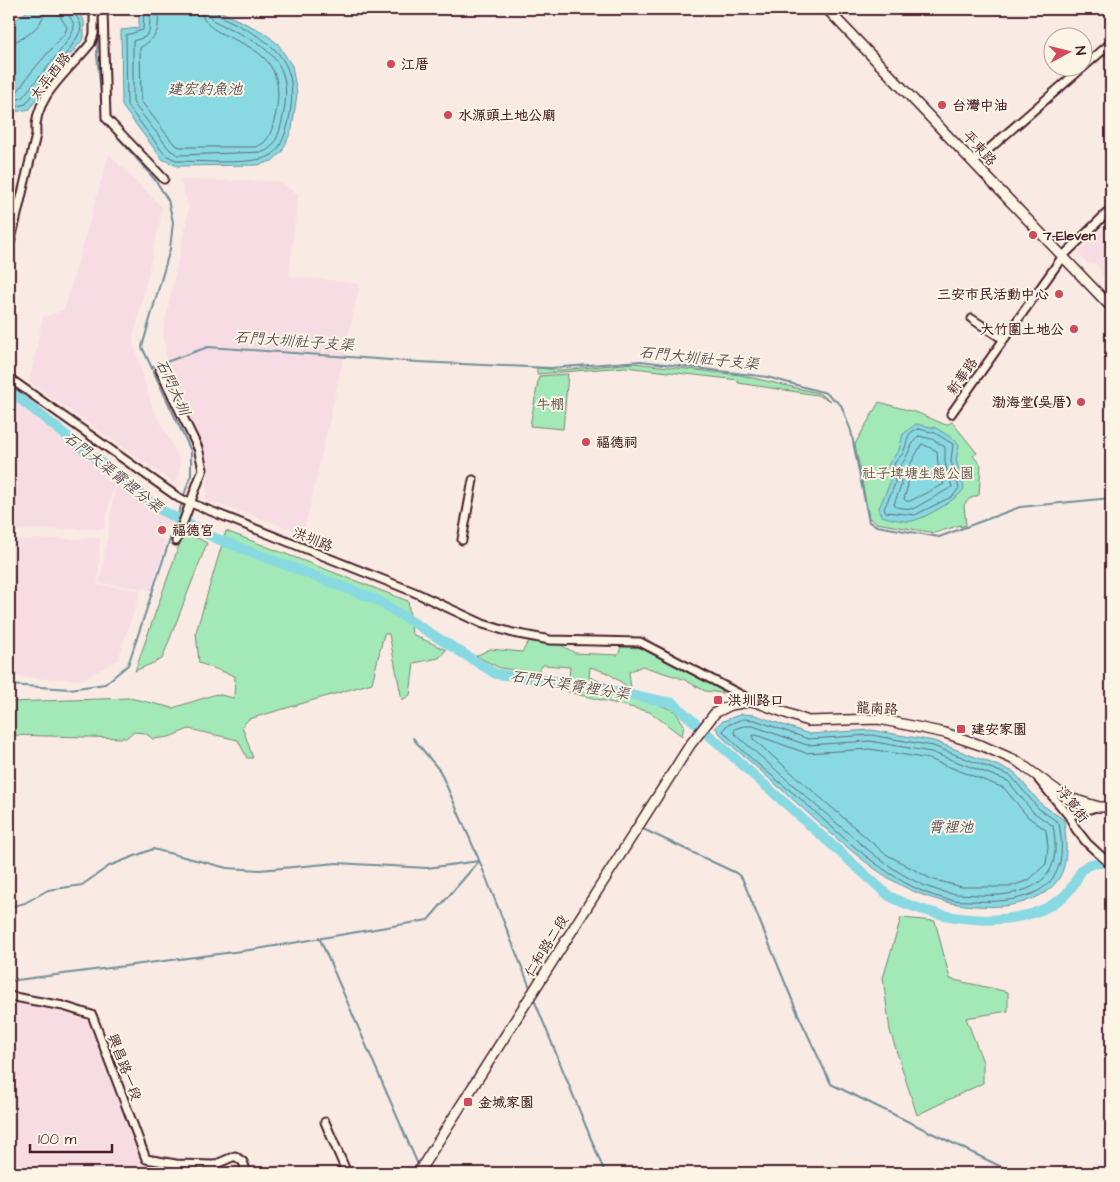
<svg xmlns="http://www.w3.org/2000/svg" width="1120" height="1182" viewBox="0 0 1120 1182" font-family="'Architects Daughter','LXGW WenKai TC',sans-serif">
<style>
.built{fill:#f7dde3}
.green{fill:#a2e9b7;stroke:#768471}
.water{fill:#88d9e2;stroke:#6f8f99}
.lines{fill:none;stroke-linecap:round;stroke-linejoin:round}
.shore{stroke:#636974;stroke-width:1}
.stream{stroke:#6f8f99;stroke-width:2}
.river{stroke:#88d9e2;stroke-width:10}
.minor-casing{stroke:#4a1f2b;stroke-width:11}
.tertiary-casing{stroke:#4a1f2b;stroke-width:12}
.secondary-casing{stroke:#4a1f2b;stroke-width:12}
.minor{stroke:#fcf5e5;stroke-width:7}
.tertiary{stroke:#fcf5e5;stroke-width:9}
.secondary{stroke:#fcf5e5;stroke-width:9}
.poi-dot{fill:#d1495b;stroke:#fcf5e5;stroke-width:2}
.labels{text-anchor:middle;stroke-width:4;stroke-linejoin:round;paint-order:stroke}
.poi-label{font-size:14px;font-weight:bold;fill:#4a1f2b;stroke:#fcf5e5;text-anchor:start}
.street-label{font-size:14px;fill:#4a1f2b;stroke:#fcf5e5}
.park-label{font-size:14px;fill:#60524e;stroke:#fcf5e5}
.water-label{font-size:15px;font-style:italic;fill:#5a4e59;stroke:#fcf5e5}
</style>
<rect width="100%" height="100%" fill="#faeae4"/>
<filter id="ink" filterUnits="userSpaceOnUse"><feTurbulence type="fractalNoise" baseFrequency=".02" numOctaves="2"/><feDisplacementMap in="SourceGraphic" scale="10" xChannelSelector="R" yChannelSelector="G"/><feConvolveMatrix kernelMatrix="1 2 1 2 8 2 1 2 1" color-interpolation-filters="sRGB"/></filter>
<g filter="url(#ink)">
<!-- built -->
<g class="built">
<polygon points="109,154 163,208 133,341 152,406 181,461 177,485 29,382 43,317 64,310"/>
<polygon points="180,180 278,181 298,194 289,276 360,284 304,533 206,501 209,464 168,371 163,331 189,208"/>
<polygon points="1111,220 1111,281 1104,276 1096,264 1088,264 1078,253"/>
<polygon points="9,392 115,478 104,529 9,530"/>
<polygon points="116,479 158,510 175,519 171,529 160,523 154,536 167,541 151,590 100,583"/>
<polygon points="100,538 98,585 141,590 118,660 81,680 9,677 9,540"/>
<polygon points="9,1002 40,1007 88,1020 143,1165 216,1173 237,1164 242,1173 9,1173"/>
</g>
<!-- green -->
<g class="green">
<polygon points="633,363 740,375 818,393 831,401 817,395 738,383 738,380 625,367 537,374 537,368 561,370"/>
<polygon points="568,374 563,429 530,426 539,376"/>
<polygon points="879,402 918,413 946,425 952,422 977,453 973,456 981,465 979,495 969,499 964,505 966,525 960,527 960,525 935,533 876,523 869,518 855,444"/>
<polygon points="184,531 207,543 162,659 135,671"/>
<polygon points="226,531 408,601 412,634 446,650 439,658 414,663 410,695 402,700 389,634 384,634 372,683 249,719 242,726 253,758 247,758 238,740 189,729 169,737 153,739 145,733 133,732 126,738 9,735 9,702 130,698 173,708 216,694 234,698 235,676 199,663 196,632"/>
<polygon points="529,641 557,643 575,653 618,655 621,647 644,648 712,680 723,693 705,691 683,679 642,666 629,672 631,689 608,673 590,667 589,677 675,711 684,725 682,736 650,712 568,692 570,667 543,665 537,673 500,668 476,656 490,649 522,652"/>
<polygon points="901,918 935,921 950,979 1008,992 1008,1011 966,1018 983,1062 983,1083 917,1115 890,1031 883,978"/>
</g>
<!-- water -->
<g class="water">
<polygon points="30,9 76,9 84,20 84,38 43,87 30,109 9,113 9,25"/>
<polygon points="139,9 215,9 263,32 278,44 292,66 297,94 292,129 282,152 272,161 257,165 177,166 162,159 122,106 121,30 139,28"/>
<path d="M916 424 936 428 956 441 959 446 956 460 964 488C959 499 923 519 912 521 902 522 890 518 881 516L879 508 890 483 889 463 899 450 903 434Z"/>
<path d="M742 714 755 715 809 734 871 730 934 741 1014 772 1041 804 1064 820C1068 855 1070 884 1032 899 1013 907 996 907 976 906 907 902 869 866 819 823 788 795 757 767 725 740L715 727 723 721Z"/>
</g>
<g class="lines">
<!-- shore -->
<g class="shore">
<path d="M144 9 143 30 126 35 127 105 165 155 178 161C199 161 252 165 270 156 280 151 285 135 288 124 303 56 271 41 218 15L215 9"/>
<path d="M151 9 149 32 145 37 133 41V102L137 108 170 150 178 155 263 152C275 148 279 134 282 121 297 57 264 45 214 21L210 15 209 9"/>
<path d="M158 9C159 32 159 35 140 48L141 101 174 144 180 147H255C268 144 271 133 274 121 298 29 203 50 201 9"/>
<path d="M9 42C24 42 45 24 45 9"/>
<polyline points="9,94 18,91 29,75 65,33 67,27 61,18 59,9"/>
<path d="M9 102 22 98C31 86 76 36 74 26 73 19 67 16 67 9"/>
<path d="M9 108 26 104C37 87 82 40 81 26 80 19 74 15 73 9"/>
<path d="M919 429 935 433 953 444 951 461 959 488 953 496 915 515 886 512 884 509 895 484 894 464C897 459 902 456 904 451 908 441 906 431 919 429Z"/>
<path d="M919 436 932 439 945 447V463L952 487 913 509 896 507 894 504 901 486 900 466C909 457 912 439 919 436Z"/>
<polygon points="922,444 937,451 938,464 944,484 910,501 906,501 904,499 908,485 908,469"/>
<path d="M743 719 755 720 808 739 871 735 933 746 1011 776 1038 808 1059 823C1064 852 1064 880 1032 894 1013 901 996 902 976 901 965 901 953 901 942 898 891 885 842 836 803 801 776 779 746 756 723 731L726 726Z"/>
<path d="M744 726H753L807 745 870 741 931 752 1008 781 1033 812 1053 826C1058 854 1056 877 1027 889 1010 895 996 896 978 895 967 894 955 895 944 892 897 881 855 838 819 808 791 783 762 758 734 733L735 729Z"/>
<polygon points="756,735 806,753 870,749 929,759 1004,788 1028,817 1046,830 1048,847 1046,864 1029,880 1009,887 962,887 931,879 884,853 753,739 753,736"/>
</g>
<!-- stream -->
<g class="stream">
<polyline points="99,9 97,55 104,121 156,181 168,200 173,222 170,249 142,347 191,451 191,475 183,498"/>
<polyline points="152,367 208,347 418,362 550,368 641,361 767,377 826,393 841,405 851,431 869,522 877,526 939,537 1020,507 1111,498"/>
<polyline points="9,685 70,689 105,684 128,665 182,503"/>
<polyline points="413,738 440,771 477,855 531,990"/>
<polyline points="643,829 736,873 742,878 798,1014 831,1084 1014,1173"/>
<polyline points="9,907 25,903 48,890 82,885 109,866 153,849 227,868 260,870 337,863 427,868 479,861"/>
<polyline points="319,937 419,1167"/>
<polyline points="9,981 257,949 428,920 479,861"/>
<polyline points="533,997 605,1173"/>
</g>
<!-- river -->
<path class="river" d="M9 390 159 509 215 538 377 600 496 674 565 682 673 703 889 896C936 921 1019 933 1063 897 1086 877 1071 861 1111 863"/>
<defs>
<g id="minor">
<polyline points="103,9 106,118 164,179"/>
<polyline points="974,162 1111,43"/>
<polyline points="9,204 17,205"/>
<path d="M9 248 36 135C32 97 70 70 91 43L94 34V9"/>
<polyline points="972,319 1003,339"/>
<polyline points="160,370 198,448 203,469 176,541"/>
<polyline points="9,378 179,498 193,504 414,592 483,624 513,633 550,640 640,642 753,701"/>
<polyline points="951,414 1063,256 1111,209"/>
<polyline points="462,540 473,480"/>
<polyline points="1039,780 1069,816 1076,829 1087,843 1111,865"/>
<polyline points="1069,816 1096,807"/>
<polyline points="9,996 63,1006 92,1015 146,1159 176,1164 214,1165 235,1156 243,1162 247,1173"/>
<polyline points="325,1122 347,1173"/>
</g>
<polyline id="tertiary" points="827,9 1111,307"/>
<polyline id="secondary" points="418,1173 690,745 715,713 731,705 753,701 808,721 879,719 945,733 983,746 1017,761 1066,797 1099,807 1111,807"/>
</defs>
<!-- minor casing -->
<use href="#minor" class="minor-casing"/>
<!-- tertiary casing -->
<use href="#tertiary" class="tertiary-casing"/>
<!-- secondary casing -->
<use href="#secondary" class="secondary-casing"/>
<!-- minor -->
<use href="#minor" class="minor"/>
<!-- tertiary -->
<use href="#tertiary" class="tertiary"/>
<!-- secondary -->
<use href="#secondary" class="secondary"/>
</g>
</g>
<!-- markers -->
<g class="poi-dot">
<circle cx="391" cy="64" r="5"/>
<circle cx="942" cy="105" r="5"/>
<circle cx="448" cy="115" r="5"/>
<circle cx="1033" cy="235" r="5"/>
<circle cx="1059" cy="294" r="5"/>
<circle cx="1074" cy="329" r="5"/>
<circle cx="1081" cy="402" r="5"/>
<circle cx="586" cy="442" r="5"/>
<circle cx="162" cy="530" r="5"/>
<rect x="713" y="695" width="10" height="10" rx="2.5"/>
<rect x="956" y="724" width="10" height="10" rx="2.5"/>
<rect x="463" y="1097" width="10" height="10" rx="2.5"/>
</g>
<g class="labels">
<!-- poi labels -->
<g class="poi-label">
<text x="401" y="69">江厝</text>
<text x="952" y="110">台灣中油</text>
<text x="458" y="120">水源頭土地公廟</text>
<text x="1043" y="240">7-Eleven</text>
<text x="1049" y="299" text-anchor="end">三安市民活動中心</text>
<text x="1064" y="334" text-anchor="end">大竹圍土地公</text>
<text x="1071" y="407" text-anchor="end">渤海堂(吳厝)</text>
<text x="596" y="447">福德祠</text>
<text x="172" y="535">福德宮</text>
<text x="728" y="705">洪圳路口</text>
<text x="971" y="734">建安家園</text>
<text x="478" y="1107">金城家園</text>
</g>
<!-- street labels -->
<g class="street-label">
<text transform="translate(50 76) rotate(-52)" y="5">太平西路</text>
<text transform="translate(980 148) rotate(47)" y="5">平東路</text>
<text transform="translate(962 376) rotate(-55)" y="5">新華路</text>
<text transform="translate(313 539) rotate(22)" y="5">洪圳路</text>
<text transform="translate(877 708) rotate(3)" y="5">龍南路</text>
<text transform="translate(1073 804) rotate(53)" y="5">浮筧街</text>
<text transform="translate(546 946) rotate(-58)" y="5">仁和路二段</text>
<text transform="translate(125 1067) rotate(69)" y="5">興昌路一段</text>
</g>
<!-- park labels -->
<g class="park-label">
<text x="550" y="409">牛棚</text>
<text x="918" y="478">社子埤塘生態公園</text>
</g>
<!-- water labels -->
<g class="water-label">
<text x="205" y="94">建宏釣魚池</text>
<text transform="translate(294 341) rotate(4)" y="5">石門大圳社子支渠</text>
<text transform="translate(699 358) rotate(6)" y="5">石門大圳社子支渠</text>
<text transform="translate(173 387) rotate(65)" y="5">石門大圳</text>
<text transform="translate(113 472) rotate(38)" y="5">石門大渠霄裡分渠</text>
<text transform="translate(570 685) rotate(9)" y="5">石門大渠霄裡分渠</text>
<text x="951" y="832">霄裡池</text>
</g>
</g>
<!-- margin -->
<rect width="1120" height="1182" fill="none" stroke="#fcf5e5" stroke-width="30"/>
<rect x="15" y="15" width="1090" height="1152" fill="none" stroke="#4a1f2b" stroke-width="2" filter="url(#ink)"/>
<!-- north arrow -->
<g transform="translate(1068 52) rotate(83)"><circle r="24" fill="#fcf5e5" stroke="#b59f9b"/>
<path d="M0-4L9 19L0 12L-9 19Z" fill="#d1495b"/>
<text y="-8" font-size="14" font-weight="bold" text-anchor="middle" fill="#4a1f2b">N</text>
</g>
<!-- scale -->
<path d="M30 1144v8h82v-8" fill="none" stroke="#4a1f2b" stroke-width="2.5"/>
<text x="38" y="1144" font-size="15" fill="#4a1f2b" stroke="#fcf5e5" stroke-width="4" paint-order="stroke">100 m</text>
</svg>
